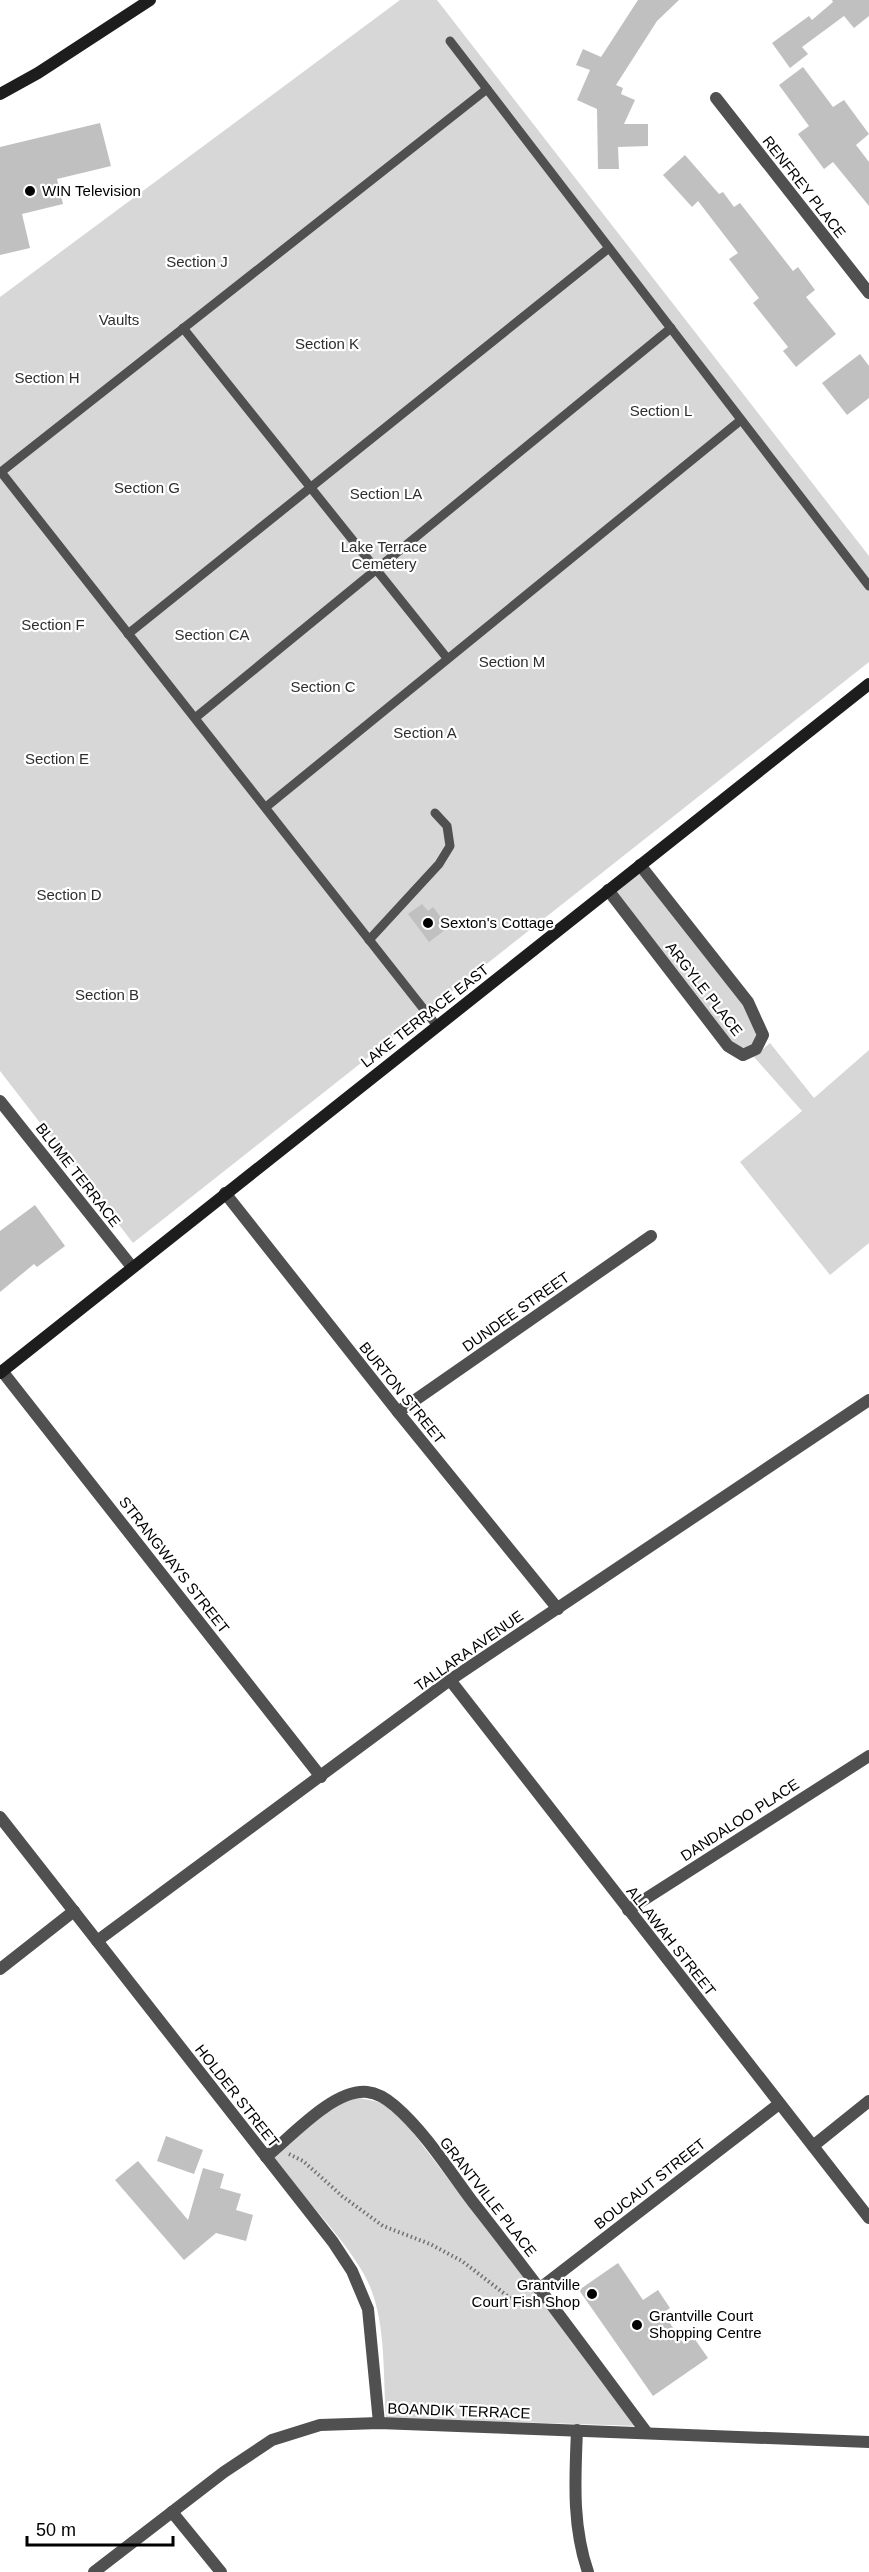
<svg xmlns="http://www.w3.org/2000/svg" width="869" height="2572" viewBox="0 0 869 2572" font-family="Helvetica,sans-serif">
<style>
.green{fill:#d7d7d7}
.building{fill:#c0c0c0}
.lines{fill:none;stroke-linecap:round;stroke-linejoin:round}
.path{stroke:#727272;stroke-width:4;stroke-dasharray:1.5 3;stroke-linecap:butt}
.lane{stroke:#505050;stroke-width:9}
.street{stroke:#505050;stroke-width:12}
.secondary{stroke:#1d1d1d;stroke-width:12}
.poi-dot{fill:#000;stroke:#fff;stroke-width:2}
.labels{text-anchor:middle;stroke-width:4.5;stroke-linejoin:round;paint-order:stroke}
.street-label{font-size:15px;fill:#000;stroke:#fff}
.poi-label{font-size:15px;fill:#000;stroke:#fff;text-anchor:start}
.park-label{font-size:15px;fill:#2e2e2e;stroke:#fff}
</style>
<rect width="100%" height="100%" fill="#fff"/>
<!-- green -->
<g class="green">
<polygon points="400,0 437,0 869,556 869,662 133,1243 0,1071 0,297"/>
<polygon points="638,870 745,1006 758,1034 752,1046 744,1050 731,1043 614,891"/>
<polygon points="770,1043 814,1098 869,1050 869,1243 830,1275 740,1162 802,1111 754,1057"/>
<path d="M360 2098 383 2103 407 2125 638 2426 386 2418C383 2376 386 2328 371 2289 357 2251 298 2191 270 2157 298 2133 324 2105 360 2098Z"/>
</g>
<!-- building -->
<g class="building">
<polygon points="638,0 679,0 657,21 616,85 623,88 621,94 635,100 624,124 648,124 648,146 618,147 619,169 598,169 597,109 577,100 590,70 576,65 583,49 601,57"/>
<polygon points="832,0 869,0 869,16 854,28 844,16 802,47 808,54 790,68 772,43 809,16 812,20 833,2"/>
<polygon points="803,67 833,107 844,100 869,134 856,145 869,162 869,206 833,162 824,169 798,134 809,126 779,85"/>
<polygon points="100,123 111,166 57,179 63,204 22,214 30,248 0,255 0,147"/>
<polygon points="685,155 719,194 723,192 734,207 740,203 793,271 798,267 815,290 806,297 836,334 796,367 783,351 788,347 753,303 759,298 729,259 738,253 698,201 692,207 663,175"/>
<polygon points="860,354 869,366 869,398 847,415 822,383"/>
<polygon points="422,904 428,911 433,907 443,920 440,923 445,930 429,942 408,914"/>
<polygon points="35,1205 65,1246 37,1267 34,1264 0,1292 0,1231"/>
<polygon points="166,2136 203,2150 194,2174 157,2161"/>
<polygon points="138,2161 188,2220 203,2168 224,2174 220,2188 241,2194 236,2210 253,2215 246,2241 216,2233 184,2260 115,2180"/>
<polygon points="618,2263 643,2300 658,2290 670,2308 663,2313 684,2344 694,2338 708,2358 653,2396 579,2290"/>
</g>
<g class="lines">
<!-- path -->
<polyline class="path" points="289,2154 303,2161 342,2196 383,2226 430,2244 462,2261 510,2298 533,2305"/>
<!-- lane -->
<g class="lane">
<polyline points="450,41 487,89"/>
<polyline points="183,328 447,658"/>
<polyline points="128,634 609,248"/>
<polyline points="195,718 671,328"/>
<polyline points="266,807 741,420"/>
<polyline points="369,940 439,864 450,846 447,826 435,813"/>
<polyline points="437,1026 1,472 487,89 869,586"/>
</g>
<!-- street -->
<g class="street">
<polyline points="716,98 869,293"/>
<polyline points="608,890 728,1046 743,1055 756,1049 763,1035 748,1002 640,865"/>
<polyline points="0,1101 132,1267"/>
<polyline points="225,1193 398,1412 558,1609"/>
<polyline points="2,1371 321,1777"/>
<polyline points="398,1412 651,1236"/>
<polyline points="450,1680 869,2218"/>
<polyline points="0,1817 333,2242 352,2271 368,2309 379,2423"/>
<polyline points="628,1910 869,1756"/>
<polyline points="97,1941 450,1680 869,1400"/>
<polyline points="0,1969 74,1911"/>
<polyline points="813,2146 869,2101"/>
<path d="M266 2157C291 2137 333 2089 367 2092 377 2093 387 2099 395 2106 425 2132 448 2169 472 2201 532 2277 589 2355 647 2433"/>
<polyline points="539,2289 779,2104"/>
<path d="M577 2430C575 2479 572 2526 588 2572"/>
<polyline points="172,2512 221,2572"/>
<polyline points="94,2572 224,2472 272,2440 320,2425 379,2423 869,2442"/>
</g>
<!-- secondary -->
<g class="secondary">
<polyline points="0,94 38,73 150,0"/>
<polyline points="0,1373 869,684"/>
</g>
</g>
<!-- markers -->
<g class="poi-dot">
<circle cx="30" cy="191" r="6"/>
<circle cx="428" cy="923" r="6"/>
<circle cx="592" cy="2294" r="6"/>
<circle cx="637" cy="2325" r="6"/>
</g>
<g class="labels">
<!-- street labels -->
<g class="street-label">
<text transform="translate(804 187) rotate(52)" y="5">RENFREY PLACE</text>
<text transform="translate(704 989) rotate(52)" y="5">ARGYLE PLACE</text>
<text transform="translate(425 1016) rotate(-38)" y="5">LAKE TERRACE EAST</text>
<text transform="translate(78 1175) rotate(52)" y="5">BLUME TERRACE</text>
<text transform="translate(516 1312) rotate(-35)" y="5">DUNDEE STREET</text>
<text transform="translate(402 1393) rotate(51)" y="5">BURTON STREET</text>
<text transform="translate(174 1565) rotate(52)" y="5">STRANGWAYS STREET</text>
<text transform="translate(469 1651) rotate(-35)" y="5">TALLARA AVENUE</text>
<text transform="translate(740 1820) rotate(-33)" y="5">DANDALOO PLACE</text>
<text transform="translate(671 1941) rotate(52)" y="5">ALLAWAH STREET</text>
<text transform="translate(237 2096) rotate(52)" y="5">HOLDER STREET</text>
<text transform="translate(650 2184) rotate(-38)" y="5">BOUCAUT STREET</text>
<text transform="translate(488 2197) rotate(52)" y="5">GRANTVILLE PLACE</text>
<text transform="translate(459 2411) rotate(2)" y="5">BOANDIK TERRACE</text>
</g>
<!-- poi labels -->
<g class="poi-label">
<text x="42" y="196">WIN Television</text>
<text x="440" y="928">Sexton's Cottage</text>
<text x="580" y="2290" text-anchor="end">Grantville<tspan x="580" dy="17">Court Fish Shop</tspan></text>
<text x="649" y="2321">Grantville Court<tspan x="649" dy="17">Shopping Centre</tspan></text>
</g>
<!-- park labels -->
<g class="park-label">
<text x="197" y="267">Section J</text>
<text x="119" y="325">Vaults</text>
<text x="327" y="349">Section K</text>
<text x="47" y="383">Section H</text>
<text x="661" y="416">Section L</text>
<text x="147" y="493">Section G</text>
<text x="386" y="499">Section LA</text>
<text x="384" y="552">Lake Terrace<tspan x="384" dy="17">Cemetery</tspan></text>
<text x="53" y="630">Section F</text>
<text x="212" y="640">Section CA</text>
<text x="512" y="667">Section M</text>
<text x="323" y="692">Section C</text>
<text x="425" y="738">Section A</text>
<text x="57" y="764">Section E</text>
<text x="69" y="900">Section D</text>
<text x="107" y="1000">Section B</text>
</g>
</g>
<!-- scale -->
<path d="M27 2536v9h146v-9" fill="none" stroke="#000000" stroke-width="3"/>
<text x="36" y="2536" font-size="18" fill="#000000" stroke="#ffffff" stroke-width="4.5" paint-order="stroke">50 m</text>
</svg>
